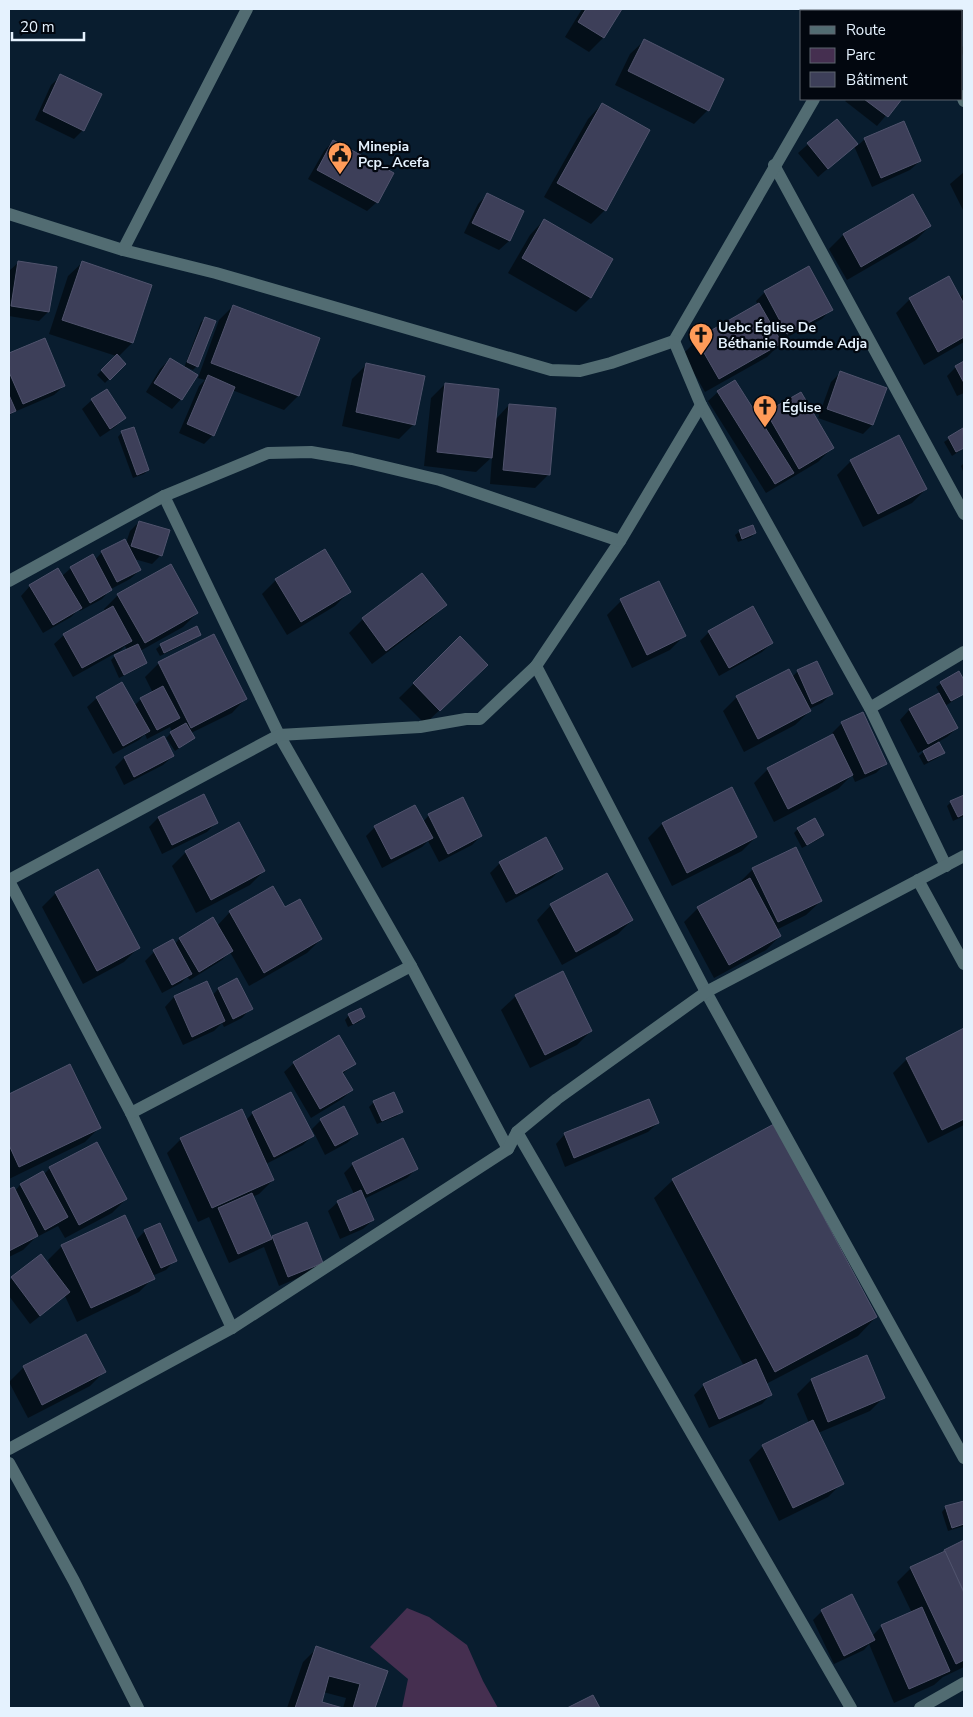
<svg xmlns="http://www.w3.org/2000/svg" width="973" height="1717" viewBox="0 0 973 1717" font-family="'Nunito Sans',sans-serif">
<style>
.green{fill:#452f50}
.shadow{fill:#0007}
.building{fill:#3d3f59;stroke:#50536d}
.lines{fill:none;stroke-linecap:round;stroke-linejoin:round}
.minor{stroke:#526c72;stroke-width:12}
.labels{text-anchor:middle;stroke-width:4.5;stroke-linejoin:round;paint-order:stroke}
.poi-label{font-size:14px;font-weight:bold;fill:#e5f2fe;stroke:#02070f;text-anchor:start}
</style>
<rect width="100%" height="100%" fill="#091d2f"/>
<!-- green -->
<polygon class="green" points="407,1608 429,1617 467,1645 483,1681 498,1708 402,1708 408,1679 370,1647"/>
<!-- shadow -->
<g class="shadow">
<polygon points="582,9 621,9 603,38 589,52 565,37"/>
<polygon points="951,9 955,9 956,11 946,11"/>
<polygon points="964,9 964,29 962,31 961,11"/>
<polygon points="645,40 708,110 694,124 615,85 630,54"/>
<polygon points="964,44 964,59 962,53 962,47"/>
<polygon points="61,76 83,130 74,139 35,120 51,85"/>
<polygon points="847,99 900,99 877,126 845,101"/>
<polygon points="602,104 605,210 591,224 544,197 588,119"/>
<polygon points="836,120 857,146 865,139 920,161 910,170 872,187 854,146 818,177 798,153"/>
<polygon points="333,141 377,202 367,211 308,179 324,151"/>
<polygon points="964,172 964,212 950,184"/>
<polygon points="488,194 523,212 509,241 499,250 464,233 478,204"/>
<polygon points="912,196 930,226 916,240 847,280 829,249 843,235"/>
<polygon points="544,220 612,259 590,298 576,312 508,273 530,235"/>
<polygon points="19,262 48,312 39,321 9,316 9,271"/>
<polygon points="83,262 151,285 132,343 118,357 124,364 105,383 97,375 116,356 49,334 68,276"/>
<polygon points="765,292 831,309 822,319 780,341 781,343 767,357 705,392 683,354 697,340 758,305 756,301"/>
<polygon points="964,293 964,342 924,365 896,313 910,299 960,298"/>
<polygon points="233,306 298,396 284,410 232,390 213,435 204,444 179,433 199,386 205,380 198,378 219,320"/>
<polygon points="206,318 197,366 193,370 186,367 181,399 172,409 146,392 160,369 170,359 184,368 201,322"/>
<polygon points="44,340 64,386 54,395 12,413 9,416 9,355"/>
<polygon points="964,362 964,393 957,396 947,376 956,367"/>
<polygon points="366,365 423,377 413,425 399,439 342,426 352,379"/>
<polygon points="841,372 872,425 863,434 818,418 831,382"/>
<polygon points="445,384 495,420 509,405 549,474 535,488 490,484 492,457 476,472 424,466 431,398"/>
<polygon points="107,390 124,418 115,427 100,437 82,409 92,400"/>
<polygon points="718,392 759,421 767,413 832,448 818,462 766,493 708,401"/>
<polygon points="962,430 964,433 964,448 952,456 944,442"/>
<polygon points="122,432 148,470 144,474 133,478 118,437"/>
<polygon points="851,461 926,489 912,503 863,527 837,475"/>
<polygon points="964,463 964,474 961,466"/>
<polygon points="139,522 161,555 152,564 134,559 140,570 130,579 111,589 102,599 80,611 79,609 71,617 43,633 21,596 30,586 62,576 71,568 95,560 102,552 126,543 130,531"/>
<polygon points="740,531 755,533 751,537 738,542 735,535"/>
<polygon points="276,580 349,592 335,606 287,635 262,594"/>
<polygon points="118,595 197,613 183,627 140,651 146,663 141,667 119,678 111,660 115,656 127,650 125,646 121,650 73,677 54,644 64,635 105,612 104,609"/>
<polygon points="621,601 684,636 670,650 632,668 607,615"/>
<polygon points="445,605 431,619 372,664 349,633 363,619"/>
<polygon points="709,632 772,643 762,652 719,676 700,641"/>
<polygon points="200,635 195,639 160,656 156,649 161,645"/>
<polygon points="460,638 472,679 425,724 399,698"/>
<polygon points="159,663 246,698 232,713 191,733 194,738 175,751 166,738 172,732 170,727 147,739 145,734 139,740 113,754 87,707 97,698 134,706 141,699 153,693 145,677"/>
<polygon points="816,663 831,694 822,703 809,709 810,711 795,725 744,752 723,711 737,697 792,677 797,672"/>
<polygon points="958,672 964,682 964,694 945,706 957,728 947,737 938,742 943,752 939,757 924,765 919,756 926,749 918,753 900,720 909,710 940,694 936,687"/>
<polygon points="842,723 885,764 876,773 855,782 852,775 838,789 774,822 754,783 768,769 834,735 832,733"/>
<polygon points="163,738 173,756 163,765 124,785 115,767 124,758"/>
<polygon points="732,789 756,837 742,851 672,886 648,838 662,824"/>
<polygon points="964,796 964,816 953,821 947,806 951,802"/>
<polygon points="429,815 481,836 472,845 439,862 428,841 422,847 382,868 366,836 375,827 423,822"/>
<polygon points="158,818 216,823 207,832 162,854 149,827"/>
<polygon points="798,829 823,835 819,839 802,848 794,833"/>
<polygon points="545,839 561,869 552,878 506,903 490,873 500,863"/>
<polygon points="186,852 264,871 250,885 196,913 172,866"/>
<polygon points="753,869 821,901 806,915 776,930 780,936 766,950 714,978 684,922 698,908 740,885 739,883"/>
<polygon points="273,888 285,909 321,939 307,953 249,986 230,952 222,960 190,980 187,977 181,983 162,993 145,961 154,952 175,944 179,939 212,919 217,926 230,912"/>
<polygon points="56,893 138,948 124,962 83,984 42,907"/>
<polygon points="551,905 632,920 618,934 562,965 537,920"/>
<polygon points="562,973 591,1031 577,1045 530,1068 501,1010 516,996"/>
<polygon points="237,980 251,1008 242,1018 224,1027 222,1023 214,1031 183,1045 165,1007 174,997 206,983 212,996 218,989"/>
<polygon points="349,1015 364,1017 359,1022 348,1027 345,1020"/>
<polygon points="964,1030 964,1125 928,1143 893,1073 907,1059"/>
<polygon points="338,1037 354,1064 342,1074 352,1090 342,1099 311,1118 284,1072 294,1063"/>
<polygon points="69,1066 99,1128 85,1142 9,1179 9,1095"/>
<polygon points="393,1094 401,1111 397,1116 377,1124 369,1107 374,1102"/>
<polygon points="253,1113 312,1136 303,1145 266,1164 273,1180 259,1194 252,1197 270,1238 306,1224 321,1263 312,1272 279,1286 264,1247 229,1263 209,1217 198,1222 167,1153 181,1139 246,1120"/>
<polygon points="321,1120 357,1134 347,1143 325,1155 312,1129"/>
<polygon points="658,1123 648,1132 565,1167 556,1144 565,1134"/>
<polygon points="353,1164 417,1168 407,1178 364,1199 373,1220 363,1229 340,1239 328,1211 338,1202 354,1194 344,1173"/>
<polygon points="50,1168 126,1199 112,1213 65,1238 58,1226 35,1238 23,1250 9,1257 9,1190 13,1188 15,1191 20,1185 42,1173 43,1175"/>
<polygon points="673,1180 876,1317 858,1336 766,1384 771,1394 762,1404 709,1428 694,1395 704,1385 744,1366 654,1198"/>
<polygon points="145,1231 175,1260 166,1270 152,1276 153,1278 139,1292 77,1322 65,1296 30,1324 9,1296 9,1281 12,1278 41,1256 52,1268 48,1260 62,1246 136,1240"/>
<polygon points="86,1336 104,1372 90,1386 28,1418 9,1382 24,1367"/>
<polygon points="867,1357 884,1397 870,1411 818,1433 842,1483 828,1497 779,1521 749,1460 763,1446 809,1423 797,1394 811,1380"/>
<polygon points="964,1502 964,1526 948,1531 942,1512 946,1507"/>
<polygon points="964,1541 964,1667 943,1677 934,1685 894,1703 869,1644 864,1650 834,1664 813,1620 822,1611 872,1636 882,1626 912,1613 897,1582 911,1568"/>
<polygon points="317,1648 386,1671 374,1708 343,1708 346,1698 323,1692 320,1703 338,1708 287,1708 303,1662"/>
</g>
<!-- building -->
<g class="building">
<polygon points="586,9 622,9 604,38 578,22"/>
<polygon points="644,39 724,79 709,111 628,71"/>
<polygon points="60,74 102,94 84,131 43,111"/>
<polygon points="864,99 902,99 888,117"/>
<polygon points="602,103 650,130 606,211 557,183"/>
<polygon points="837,119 858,144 828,169 807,143"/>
<polygon points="904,121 921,161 881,178 864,138"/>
<polygon points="333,140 394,173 378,203 317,170"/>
<polygon points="487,193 524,211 510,241 472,223"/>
<polygon points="913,194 931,226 861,267 843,234"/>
<polygon points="544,219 613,259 591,298 522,258"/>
<polygon points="18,261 57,267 49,312 11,306"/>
<polygon points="82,261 152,285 133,343 62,320"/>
<polygon points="809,266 833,310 787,334 764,291"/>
<polygon points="949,276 964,304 964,337 938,352 909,298"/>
<polygon points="759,303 782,343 719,379 696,339"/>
<polygon points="233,305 320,338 299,396 211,363"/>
<polygon points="205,317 216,321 198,367 187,362"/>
<polygon points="45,338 65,386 23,404 9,372 9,353"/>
<polygon points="117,354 126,364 110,380 101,370"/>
<polygon points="170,358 198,375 182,400 154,383"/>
<polygon points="964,361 964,383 955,366"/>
<polygon points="366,363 425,376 415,425 356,412"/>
<polygon points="840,371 887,388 873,425 827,409"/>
<polygon points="208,375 235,387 214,436 187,424"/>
<polygon points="735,380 794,473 775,484 717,391"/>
<polygon points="445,383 499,389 492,458 437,452"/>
<polygon points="107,389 126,418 110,429 91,399"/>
<polygon points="801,392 834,448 799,469 766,412"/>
<polygon points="9,395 16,411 9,414"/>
<polygon points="509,404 556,408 550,475 503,470"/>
<polygon points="134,427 149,470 137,475 121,431"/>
<polygon points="963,428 964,448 956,452 948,437"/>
<polygon points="899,435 927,489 878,514 850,460"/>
<polygon points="139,521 170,530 162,556 131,546"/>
<polygon points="753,525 756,533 742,539 739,530"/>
<polygon points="125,539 141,570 117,582 101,551"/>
<polygon points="325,549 351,592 301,622 275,579"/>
<polygon points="93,554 112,590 90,603 70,567"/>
<polygon points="171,564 198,613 145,643 117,594"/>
<polygon points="58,568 82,608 53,625 29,585"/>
<polygon points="422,573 447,605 386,651 362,618"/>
<polygon points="659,581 686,636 647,655 620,599"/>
<polygon points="113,606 132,641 82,668 63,634"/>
<polygon points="753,606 773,643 729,668 708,631"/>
<polygon points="197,626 201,635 164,653 160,644"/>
<polygon points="214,634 247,699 191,728 158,662"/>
<polygon points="460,636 488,665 440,711 413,683"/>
<polygon points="138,644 147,663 124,675 114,655"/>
<polygon points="817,661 833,694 812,704 797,670"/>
<polygon points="789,669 811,711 758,739 736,696"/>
<polygon points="959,671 964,680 964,694 951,701 940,682"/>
<polygon points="122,682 150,731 123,746 96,697"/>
<polygon points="163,686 180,718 157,730 140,698"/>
<polygon points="939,693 958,728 928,744 909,709"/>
<polygon points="863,712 887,764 865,774 841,722"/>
<polygon points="186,723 195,738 179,748 170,732"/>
<polygon points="833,734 853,775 788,809 767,768"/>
<polygon points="164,736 174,756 134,777 124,757"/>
<polygon points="939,742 945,753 928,761 923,751"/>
<polygon points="732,787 757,837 687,873 662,823"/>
<polygon points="204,794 218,823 172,845 158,817"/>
<polygon points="964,795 964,814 958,817 950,801"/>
<polygon points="463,797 482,836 448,854 428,814"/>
<polygon points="415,805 433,838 391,859 374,826"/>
<polygon points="815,818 824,835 807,845 797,828"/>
<polygon points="239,822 265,871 211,900 185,851"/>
<polygon points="546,837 563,869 516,894 499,862"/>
<polygon points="796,847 822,901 778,922 752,868"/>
<polygon points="98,869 140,948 97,971 55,892"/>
<polygon points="607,873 633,920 576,952 550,904"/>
<polygon points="750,878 781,936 729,965 697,907"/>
<polygon points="273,886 285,907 300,899 322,939 264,973 229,911"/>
<polygon points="213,917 233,951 199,972 179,938"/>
<polygon points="173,939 192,974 172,985 153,950"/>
<polygon points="563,971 592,1031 545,1055 515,995"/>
<polygon points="237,978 253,1009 233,1019 218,988"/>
<polygon points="207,981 225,1021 192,1037 174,996"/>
<polygon points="361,1008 365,1017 353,1024 348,1014"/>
<polygon points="964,1028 964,1119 942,1130 906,1058"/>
<polygon points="339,1035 356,1064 342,1072 353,1090 320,1109 293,1062"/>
<polygon points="70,1064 101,1128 19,1167 9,1145 9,1094"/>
<polygon points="291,1092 314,1136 274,1157 252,1112"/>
<polygon points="394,1092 403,1112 382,1121 373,1101"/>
<polygon points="649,1099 659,1123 574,1158 564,1133"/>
<polygon points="344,1106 358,1134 335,1146 320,1119"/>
<polygon points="242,1109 274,1180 212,1208 180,1138"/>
<polygon points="774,1124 877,1317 775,1372 672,1179"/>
<polygon points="403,1138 418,1169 367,1194 352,1163"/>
<polygon points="97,1142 127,1199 79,1225 49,1167"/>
<polygon points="43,1171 68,1217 45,1230 20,1184"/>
<polygon points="14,1187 38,1236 9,1251 9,1189"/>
<polygon points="361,1190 374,1220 350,1231 337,1201"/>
<polygon points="252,1193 272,1239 238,1254 218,1208"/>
<polygon points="125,1215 155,1279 91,1308 61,1245"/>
<polygon points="307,1222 323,1263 288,1277 272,1236"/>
<polygon points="160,1223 177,1261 161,1268 144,1230"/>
<polygon points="41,1254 70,1292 40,1316 11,1277"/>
<polygon points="86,1334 106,1372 42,1405 23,1366"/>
<polygon points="867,1355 885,1398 828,1422 811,1379"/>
<polygon points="756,1359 772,1395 719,1419 703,1384"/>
<polygon points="813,1420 844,1484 793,1508 762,1445"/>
<polygon points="964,1501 964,1524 952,1528 945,1506"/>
<polygon points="964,1540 964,1592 944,1550"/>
<polygon points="945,1551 964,1593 964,1660 956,1664 910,1567"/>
<polygon points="852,1594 875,1640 844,1656 821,1610"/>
<polygon points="922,1607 950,1671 909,1689 881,1625"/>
<polygon points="316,1646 388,1671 375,1708 353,1708 360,1684 329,1676 322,1702 343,1708 295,1708"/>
<polygon points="593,1695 600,1708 567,1708"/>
</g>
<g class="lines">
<!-- minor -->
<g class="minor">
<polyline points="861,9 866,11"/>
<polyline points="918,9 919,11"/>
<polyline points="962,96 964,101"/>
<polyline points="774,165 964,514"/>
<polyline points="9,214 123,250 216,273 551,370 580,371 611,363 674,341 814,99"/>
<polyline points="123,250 247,9"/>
<polyline points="674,341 701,405 870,708 946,866"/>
<polyline points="164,496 279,735 411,966 508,1149"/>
<polyline points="620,541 536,666 706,992 964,1458"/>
<polyline points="9,581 164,496 268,453 311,452 352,459 440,480 620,541 701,405"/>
<polyline points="870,708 964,652"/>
<polyline points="9,880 279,735 420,727 466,719 480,719 536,666"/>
<polyline points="918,880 964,964"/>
<polyline points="9,881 131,1113 232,1328"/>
<polyline points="131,1113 411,966"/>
<polyline points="517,1132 851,1708"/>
<polyline points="9,1449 232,1328 508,1149 517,1132 557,1099 706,992 964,856"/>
<polyline points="9,1463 74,1581 138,1708"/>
<polyline points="920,1708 964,1683"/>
</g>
</g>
<!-- icons -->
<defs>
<symbol id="civic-pin" viewBox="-11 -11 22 30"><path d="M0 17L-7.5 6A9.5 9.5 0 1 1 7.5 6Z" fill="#ff9b59" stroke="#02070f"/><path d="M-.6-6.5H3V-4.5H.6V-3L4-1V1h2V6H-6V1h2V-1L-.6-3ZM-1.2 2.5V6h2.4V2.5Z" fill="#111"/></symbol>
<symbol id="church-pin" viewBox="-11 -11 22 30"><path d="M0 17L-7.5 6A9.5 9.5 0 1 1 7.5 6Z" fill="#ff9b59" stroke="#02070f"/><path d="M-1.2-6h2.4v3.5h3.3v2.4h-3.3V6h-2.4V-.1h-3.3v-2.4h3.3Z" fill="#111"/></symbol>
</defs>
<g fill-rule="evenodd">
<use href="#civic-pin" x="326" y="140" width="28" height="38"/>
<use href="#church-pin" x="687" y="321" width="28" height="38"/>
<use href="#church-pin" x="751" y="393" width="28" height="38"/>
</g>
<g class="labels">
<!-- poi labels -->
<g class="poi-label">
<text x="358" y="151">Minepia<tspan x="358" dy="16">Pcp_ Acefa</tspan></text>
<text x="718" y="332">Uebc Église De<tspan x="718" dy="16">Béthanie Roumde Adja</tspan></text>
<text x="782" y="412">Église</text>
</g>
</g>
<!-- border -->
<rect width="973" height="1717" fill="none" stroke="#e5f2fe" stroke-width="20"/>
<!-- legend -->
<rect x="800" y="10" width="162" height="90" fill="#02070f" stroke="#5d656f"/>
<rect x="810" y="26" width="25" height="8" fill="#526c72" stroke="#5d656f"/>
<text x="846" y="35" font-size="15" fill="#e5f2fe">Route</text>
<rect x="810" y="48" width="25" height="15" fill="#452f50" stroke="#5d656f"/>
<text x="846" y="60" font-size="15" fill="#e5f2fe">Parc</text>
<rect x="810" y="72" width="25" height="15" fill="#3d3f59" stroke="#5d656f"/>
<text x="846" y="85" font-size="15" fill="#e5f2fe">Bâtiment</text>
<!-- scale -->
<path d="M12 32v8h72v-8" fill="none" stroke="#e5f2fe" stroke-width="2.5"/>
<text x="20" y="32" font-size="15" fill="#e5f2fe" stroke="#02070f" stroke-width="4" paint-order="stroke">20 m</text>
</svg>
